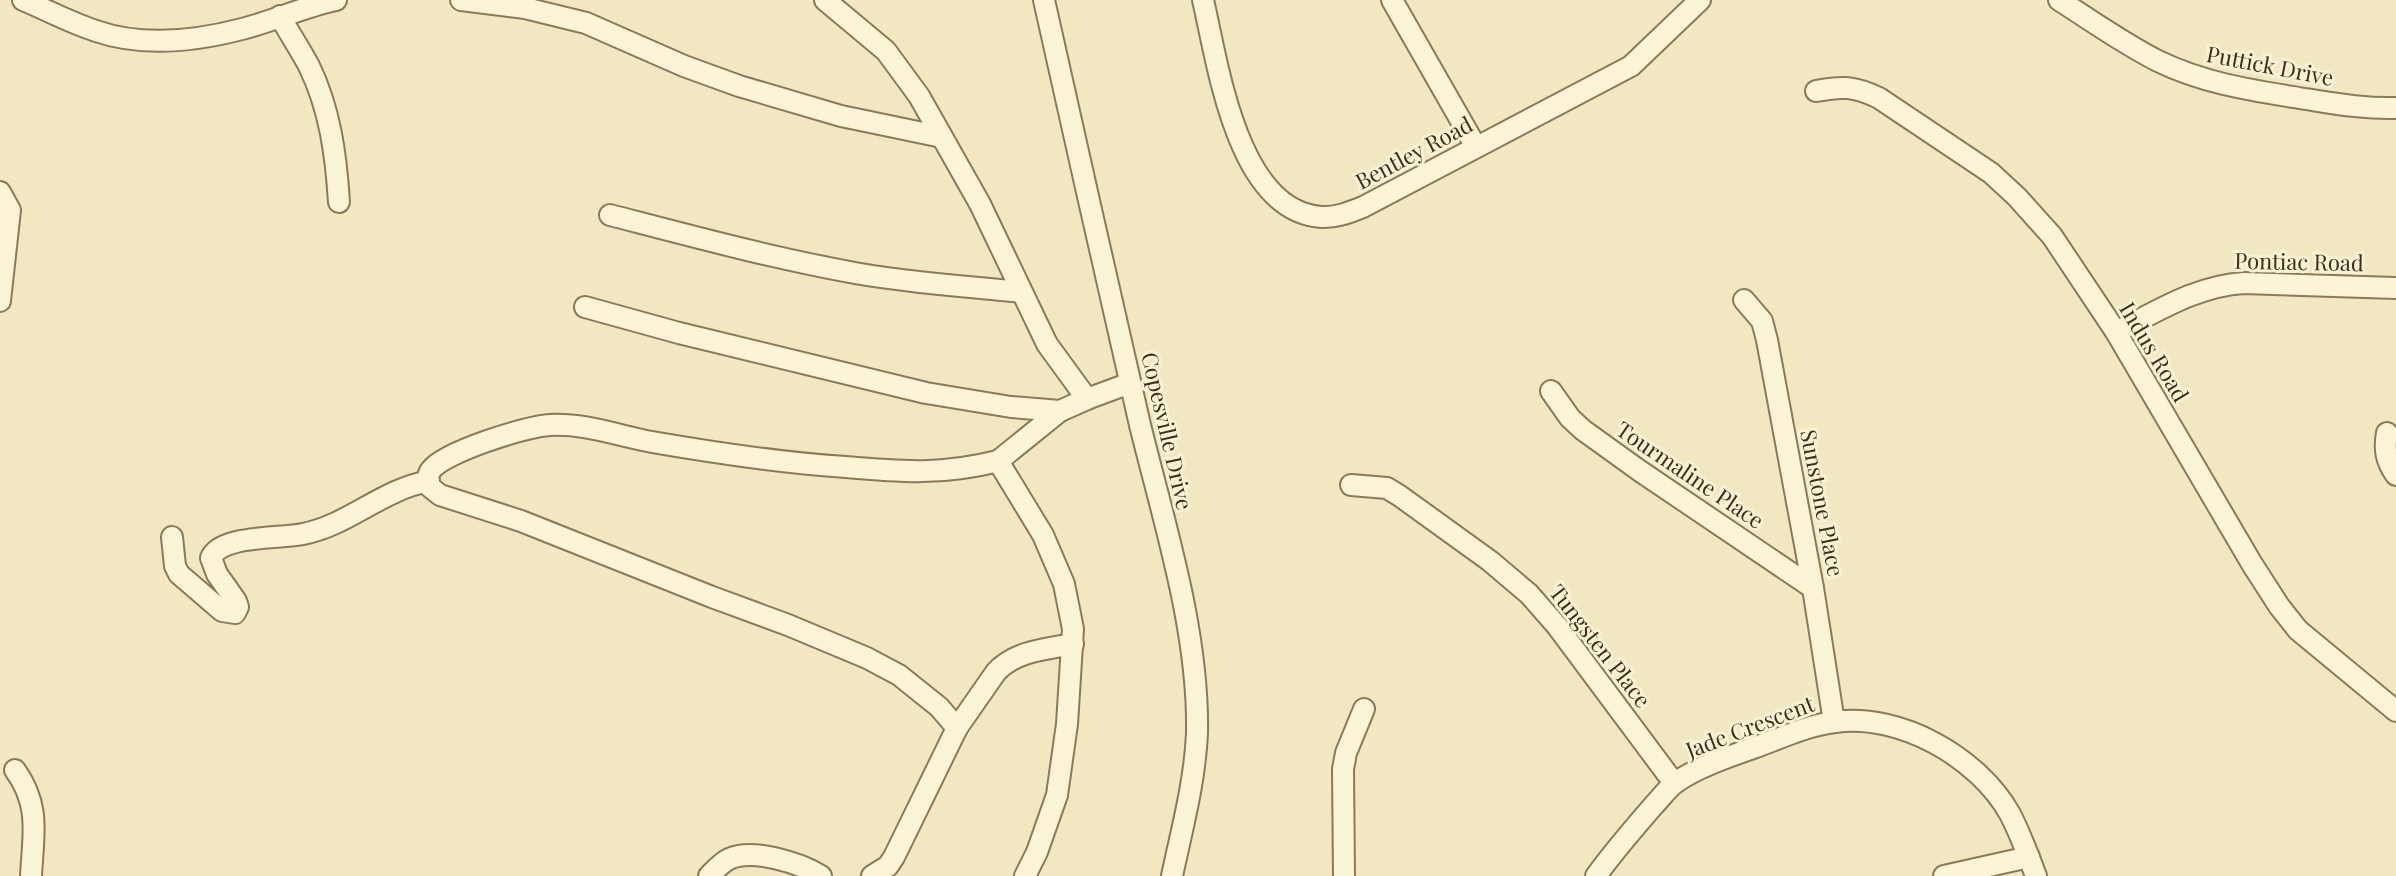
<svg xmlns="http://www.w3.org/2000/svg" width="2396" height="876" viewBox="0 0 2396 876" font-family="'Playfair Display',serif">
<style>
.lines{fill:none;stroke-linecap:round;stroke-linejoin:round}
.minor-casing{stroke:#8d7958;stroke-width:24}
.minor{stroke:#fbf4d6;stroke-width:20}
.labels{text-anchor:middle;stroke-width:6;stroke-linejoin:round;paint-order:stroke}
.street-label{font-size:22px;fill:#3c2f1d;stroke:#f8f1d3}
</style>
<rect width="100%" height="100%" fill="#f1e8c2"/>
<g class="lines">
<defs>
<g id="minor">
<path d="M23 0C47 10 71 23 96 31 142 47 196 41 242 29 274 21 303 7 336 0"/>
<polyline points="461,0 525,8 586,23 684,66 739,86 841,116 942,137"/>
<polyline points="825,0 886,51 919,96 980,204 1047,344 1087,399 1130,383"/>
<path d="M1044 0C1076 142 1107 283 1140 425 1164 523 1199 631 1197 733 1195 781 1182 829 1172 876"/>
<path d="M1203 0C1218 64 1237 212 1322 217 1336 218 1350 212 1363 207L1631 66 1700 0"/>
<polyline points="1392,0 1476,147"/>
<path d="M2059 0C2092 21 2124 44 2158 61 2203 83 2250 90 2299 98 2332 103 2363 109 2396 108"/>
<path d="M280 16C289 33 300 49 309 66 330 109 336 155 339 202"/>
<path d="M1816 91C1843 86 1854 86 1879 98L1991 173 2017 197 2052 236 2116 332 2252 564 2279 606 2298 630 2396 711"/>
<polyline points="0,192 10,210 0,301"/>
<path d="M610 215C691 236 772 258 855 273 910 283 965 286 1020 292"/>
<polyline points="1744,300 1762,321 1767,340 1813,588 1834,722"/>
<polyline points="585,307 679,333 926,393 1011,407 1060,411"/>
<path d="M2116 332C2158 311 2196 286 2244 283L2396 288"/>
<polyline points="1551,391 1570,418 1583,430 1640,471 1813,588"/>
<path d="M2387 433C2384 449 2386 461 2396 475"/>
<polyline points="1351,485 1387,488 1400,496 1490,561 1529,594 1557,626 1674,783"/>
<path d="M172 537 175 566 179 574 222 611 235 613 238 607 236 601 217 574 211 558C220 535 279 539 303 534 349 525 381 490 429 481"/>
<path d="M957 728 939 707 899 675 867 658 788 625 712 597 521 521 440 495 430 487C428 481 427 475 431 470 444 452 527 426 550 425 585 423 619 436 652 442 716 453 781 463 846 467 902 472 943 475 998 461"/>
<path d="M15 770C41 806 33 835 31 876"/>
<path d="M709 876C715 870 721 863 729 859 753 848 800 863 821 876"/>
<path d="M872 876 888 866 894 857 957 728 996 672C1015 651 1046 649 1073 644"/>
<polyline points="1025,876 1037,852 1057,795 1067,724 1073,629 1064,584 1043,535 998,461 1060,411 1087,399"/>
<polyline points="1344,876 1343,769 1346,753 1364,709"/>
<path d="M1596 876C1614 851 1634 828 1654 805 1661 798 1667 789 1675 783 1697 767 1733 755 1759 746 1783 737 1809 725 1835 722 1900 713 1978 757 2010 814 2020 833 2028 855 2036 876"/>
<polyline points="1944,876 2029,857"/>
</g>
</defs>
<!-- minor casing -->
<use href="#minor" class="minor-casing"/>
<!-- minor -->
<use href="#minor" class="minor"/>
</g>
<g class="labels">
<!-- street labels -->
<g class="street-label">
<text transform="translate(2270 66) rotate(11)" y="8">Puttick Drive</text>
<text transform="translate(1414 153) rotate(-28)" y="8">Bentley Road</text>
<text transform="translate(2299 262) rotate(1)" y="8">Pontiac Road</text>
<text transform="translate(2154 352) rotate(59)" y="8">Indus Road</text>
<text transform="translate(1167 431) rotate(77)" y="8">Copesville Drive</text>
<text transform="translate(1690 475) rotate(34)" y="8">Tourmaline Place</text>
<text transform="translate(1822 503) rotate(79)" y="8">Sunstone Place</text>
<text transform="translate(1600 646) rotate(52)" y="8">Tungsten Place</text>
<text transform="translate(1750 727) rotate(-21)" y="8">Jade Crescent</text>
</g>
</g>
</svg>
